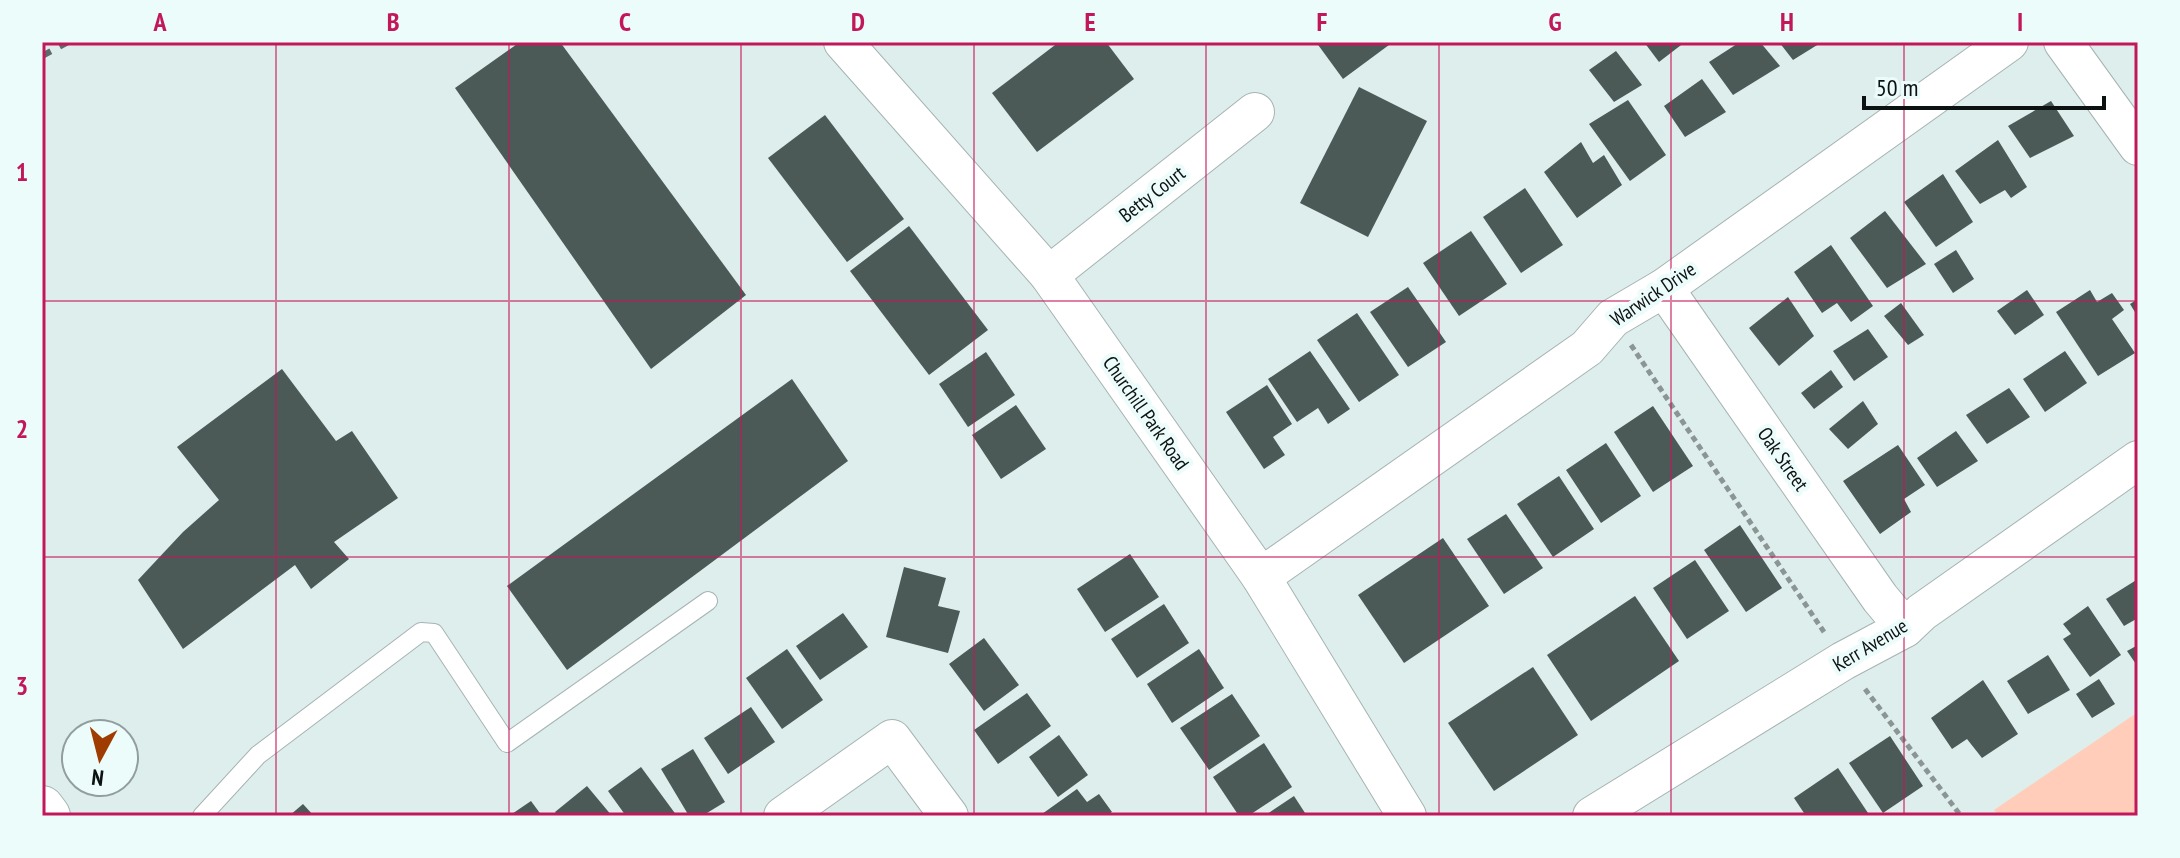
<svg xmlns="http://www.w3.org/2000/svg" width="2180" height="858" viewBox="0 0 2180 858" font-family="'PT Sans Narrow',sans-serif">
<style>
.green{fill:#ffcdb9}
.building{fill:#4b5957}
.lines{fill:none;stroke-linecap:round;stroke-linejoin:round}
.service-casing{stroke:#a5b4b2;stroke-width:20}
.minor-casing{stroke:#a5b4b2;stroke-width:40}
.tertiary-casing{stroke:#a5b4b2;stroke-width:46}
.path{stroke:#8a9594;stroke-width:5;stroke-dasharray:6 4;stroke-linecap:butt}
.service{stroke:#fff;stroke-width:18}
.minor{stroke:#fff;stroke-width:38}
.tertiary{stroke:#fff;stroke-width:44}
.rail{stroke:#5f6968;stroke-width:6;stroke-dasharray:10 10;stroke-linecap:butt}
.grid{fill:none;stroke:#c2185b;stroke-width:2;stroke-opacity:0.55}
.labels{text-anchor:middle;stroke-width:8;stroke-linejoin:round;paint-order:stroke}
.street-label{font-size:20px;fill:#0c1111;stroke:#ecfcfa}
.neatline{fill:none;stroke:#c2185b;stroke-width:3}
.grid-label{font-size:26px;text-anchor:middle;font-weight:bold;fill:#c2185b}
</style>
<rect width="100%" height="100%" fill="#deeeec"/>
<!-- green -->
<polygon class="green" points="2138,712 2138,816 1998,816 1994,810"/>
<!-- building -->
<g class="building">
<polygon points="520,42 560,42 746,295 651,369 455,88"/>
<polygon points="1059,42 1106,42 1134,79 1037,152 992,93"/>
<polygon points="1316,42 1393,42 1343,79"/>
<polygon points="1644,42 1685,42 1659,62"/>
<polygon points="1740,42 1760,42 1780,66 1733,95 1709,62"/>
<polygon points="1779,42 1822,42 1793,60"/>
<polygon points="1616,51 1642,85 1614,102 1589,70"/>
<polygon points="1702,79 1726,112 1685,137 1664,106"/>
<polygon points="1359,87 1427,121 1368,237 1300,203"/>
<polygon points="1628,100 1666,155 1630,181 1589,124"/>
<polygon points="2051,101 2074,136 2030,158 2008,126"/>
<polygon points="825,115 904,219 847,262 768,158"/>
<polygon points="1998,140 2027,187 2011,198 2005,190 1980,204 1955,171"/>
<polygon points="1581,142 1593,163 1604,155 1622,185 1577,218 1544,172"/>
<polygon points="1943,174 1973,222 1936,247 1904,202"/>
<polygon points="1525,188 1563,245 1521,273 1483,217"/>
<polygon points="1885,211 1926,264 1887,288 1850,238"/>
<polygon points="909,226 988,330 929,375 850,271"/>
<polygon points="1471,231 1507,284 1459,316 1423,263"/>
<polygon points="1831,245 1873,306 1851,322 1837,303 1822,313 1794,272"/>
<polygon points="1956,250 1974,279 1953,293 1934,264"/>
<polygon points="1408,287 1446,342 1408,367 1370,312"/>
<polygon points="2027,290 2044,315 2015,335 1997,311"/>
<polygon points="2090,290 2097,302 2112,293 2124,310 2112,319 2135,353 2098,376 2056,312"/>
<polygon points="1788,297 1814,336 1779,366 1749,328"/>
<polygon points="2138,299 2138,317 2130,304"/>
<polygon points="1901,303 1924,335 1908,345 1884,316"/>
<polygon points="1357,313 1399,375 1359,402 1317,340"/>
<polygon points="1868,329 1888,357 1854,381 1833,351"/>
<polygon points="1310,351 1350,409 1328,424 1318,408 1297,422 1268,379"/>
<polygon points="2065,351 2087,383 2045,412 2023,379"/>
<polygon points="986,352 1015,395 968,427 939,384"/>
<polygon points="282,369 336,441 352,431 398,498 334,542 349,559 311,589 295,565 183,649 138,580 183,532 219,500 177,447"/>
<polygon points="1831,370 1843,387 1814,409 1801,393"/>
<polygon points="792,379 848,461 567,670 507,586"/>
<polygon points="1267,385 1292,424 1273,437 1285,455 1264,469 1226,412"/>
<polygon points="2009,388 2030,417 1987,444 1966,415"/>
<polygon points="1863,401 1878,424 1848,449 1829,429"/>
<polygon points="1016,405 1046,449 1001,479 972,435"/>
<polygon points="1653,406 1693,466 1653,492 1614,432"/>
<polygon points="1956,431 1978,461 1937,487 1917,458"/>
<polygon points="1606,443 1641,496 1601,523 1566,470"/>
<polygon points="1898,445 1925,485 1904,499 1911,512 1880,534 1843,481"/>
<polygon points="1559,476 1594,529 1553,557 1517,504"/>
<polygon points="1506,514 1543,568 1504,594 1467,539"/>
<polygon points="1740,525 1782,588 1746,612 1704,550"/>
<polygon points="1443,538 1489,606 1404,663 1358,595"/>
<polygon points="1130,554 1159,597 1105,632 1077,589"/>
<polygon points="1695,560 1729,611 1687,639 1653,588"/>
<polygon points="904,567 946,578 938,606 960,611 948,653 886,637"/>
<polygon points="2138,579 2138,618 2124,626 2106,599"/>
<polygon points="1635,596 1679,661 1591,721 1547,655"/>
<polygon points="1164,604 1189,643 1137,678 1111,639"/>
<polygon points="2088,606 2121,655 2090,677 2063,639 2071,634 2063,624"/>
<polygon points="843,613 868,647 820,680 796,646"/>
<polygon points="984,638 1019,685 984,711 949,664"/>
<polygon points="2138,645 2138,667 2127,651"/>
<polygon points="787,649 823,700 782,729 746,678"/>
<polygon points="1199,649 1224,688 1172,723 1147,684"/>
<polygon points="2048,655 2070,690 2028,714 2007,681"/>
<polygon points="1533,667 1578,735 1494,791 1448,723"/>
<polygon points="2099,679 2115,704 2092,718 2076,694"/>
<polygon points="1983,680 2018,734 1982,758 1967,739 1952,749 1931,718"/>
<polygon points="1027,693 1051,726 998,764 974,730"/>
<polygon points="1232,694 1260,736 1209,770 1180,728"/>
<polygon points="751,707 775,742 728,774 704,738"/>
<polygon points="1059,735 1088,775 1058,797 1029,757"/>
<polygon points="1890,736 1923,786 1883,813 1849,763"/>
<polygon points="1264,743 1292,787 1248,816 1239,816 1213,777"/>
<polygon points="693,749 725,802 702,816 689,816 661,769"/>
<polygon points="641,767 677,816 626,816 608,791"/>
<polygon points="1838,768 1870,816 1806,816 1794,798"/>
<polygon points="587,786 612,816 558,816 555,812"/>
<polygon points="1077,789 1087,802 1099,794 1112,812 1106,816 1044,816 1042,814"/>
<polygon points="1294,796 1307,816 1264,816"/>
<polygon points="531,801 542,816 509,816"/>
<polygon points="303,804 314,816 289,816"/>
</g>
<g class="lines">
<defs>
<polyline id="service" points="202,816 258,755 421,632 434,633 507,743 708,601"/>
<g id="minor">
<polyline points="843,42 1049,275 1261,577 1407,816"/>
<polyline points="2063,42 2138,146"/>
<polyline points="1049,275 1255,112"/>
<polyline points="1664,288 1880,598 1905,628"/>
<polyline points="1261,577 1587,348 1613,318 1664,288 2009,42"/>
<polyline points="783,816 892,739 949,816"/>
<polyline points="1592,816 1843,661 1905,628 1922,612 2138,460"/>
</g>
<polyline id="tertiary" points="42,808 48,816"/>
</defs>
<!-- service casing -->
<use href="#service" class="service-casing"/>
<!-- minor casing -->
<use href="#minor" class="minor-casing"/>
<!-- tertiary casing -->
<use href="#tertiary" class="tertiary-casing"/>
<!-- path -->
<g class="path">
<polyline points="1631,345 1824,632"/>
<polyline points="1865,689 1961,816"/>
</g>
<!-- service -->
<use href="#service" class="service"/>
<!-- minor -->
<use href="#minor" class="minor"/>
<!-- tertiary -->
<use href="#tertiary" class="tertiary"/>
<!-- rail -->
<polyline class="rail" points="42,56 68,42"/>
</g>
<!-- grid -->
<path class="grid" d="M276 42V816M509 42V816M741 42V816M974 42V816M1206 42V816M1439 42V816M1671 42V816M1904 42V816M42 301H2138M42 557H2138"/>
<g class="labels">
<!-- street labels -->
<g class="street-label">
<text transform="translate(1152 194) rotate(-38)" y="7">Betty Court</text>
<text transform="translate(1653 294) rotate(-34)" y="7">Warwick Drive</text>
<text transform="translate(1146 413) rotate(55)" y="7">Churchill Park Road</text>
<text transform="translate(1783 459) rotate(55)" y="7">Oak Street</text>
<text transform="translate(1870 645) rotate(-31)" y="7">Kerr Avenue</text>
</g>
</g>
<!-- border -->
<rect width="2180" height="858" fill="none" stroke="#ecfcfa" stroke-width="88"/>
<!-- north arrow -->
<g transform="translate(100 758) rotate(187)"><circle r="38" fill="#ecfcfa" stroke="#929e9d" stroke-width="2"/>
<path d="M0-6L14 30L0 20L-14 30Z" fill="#9f3c02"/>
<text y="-12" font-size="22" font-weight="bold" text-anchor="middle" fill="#0c1111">N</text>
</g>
<!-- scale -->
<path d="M1864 96v12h240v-12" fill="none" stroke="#0c1111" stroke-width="4"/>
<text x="1876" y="96" font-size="24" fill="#0c1111" stroke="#ecfcfa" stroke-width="6" paint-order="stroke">50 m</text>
<rect x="44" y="44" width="2092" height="770" class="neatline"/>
<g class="grid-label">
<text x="160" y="31">A</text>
<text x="393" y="31">B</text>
<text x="625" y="31">C</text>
<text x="858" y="31">D</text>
<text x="1090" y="31">E</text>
<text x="1322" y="31">F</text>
<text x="1555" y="31">G</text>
<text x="1787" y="31">H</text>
<text x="2020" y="31">I</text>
<text x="22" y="181">1</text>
<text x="22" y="438">2</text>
<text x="22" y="695">3</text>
</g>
</svg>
